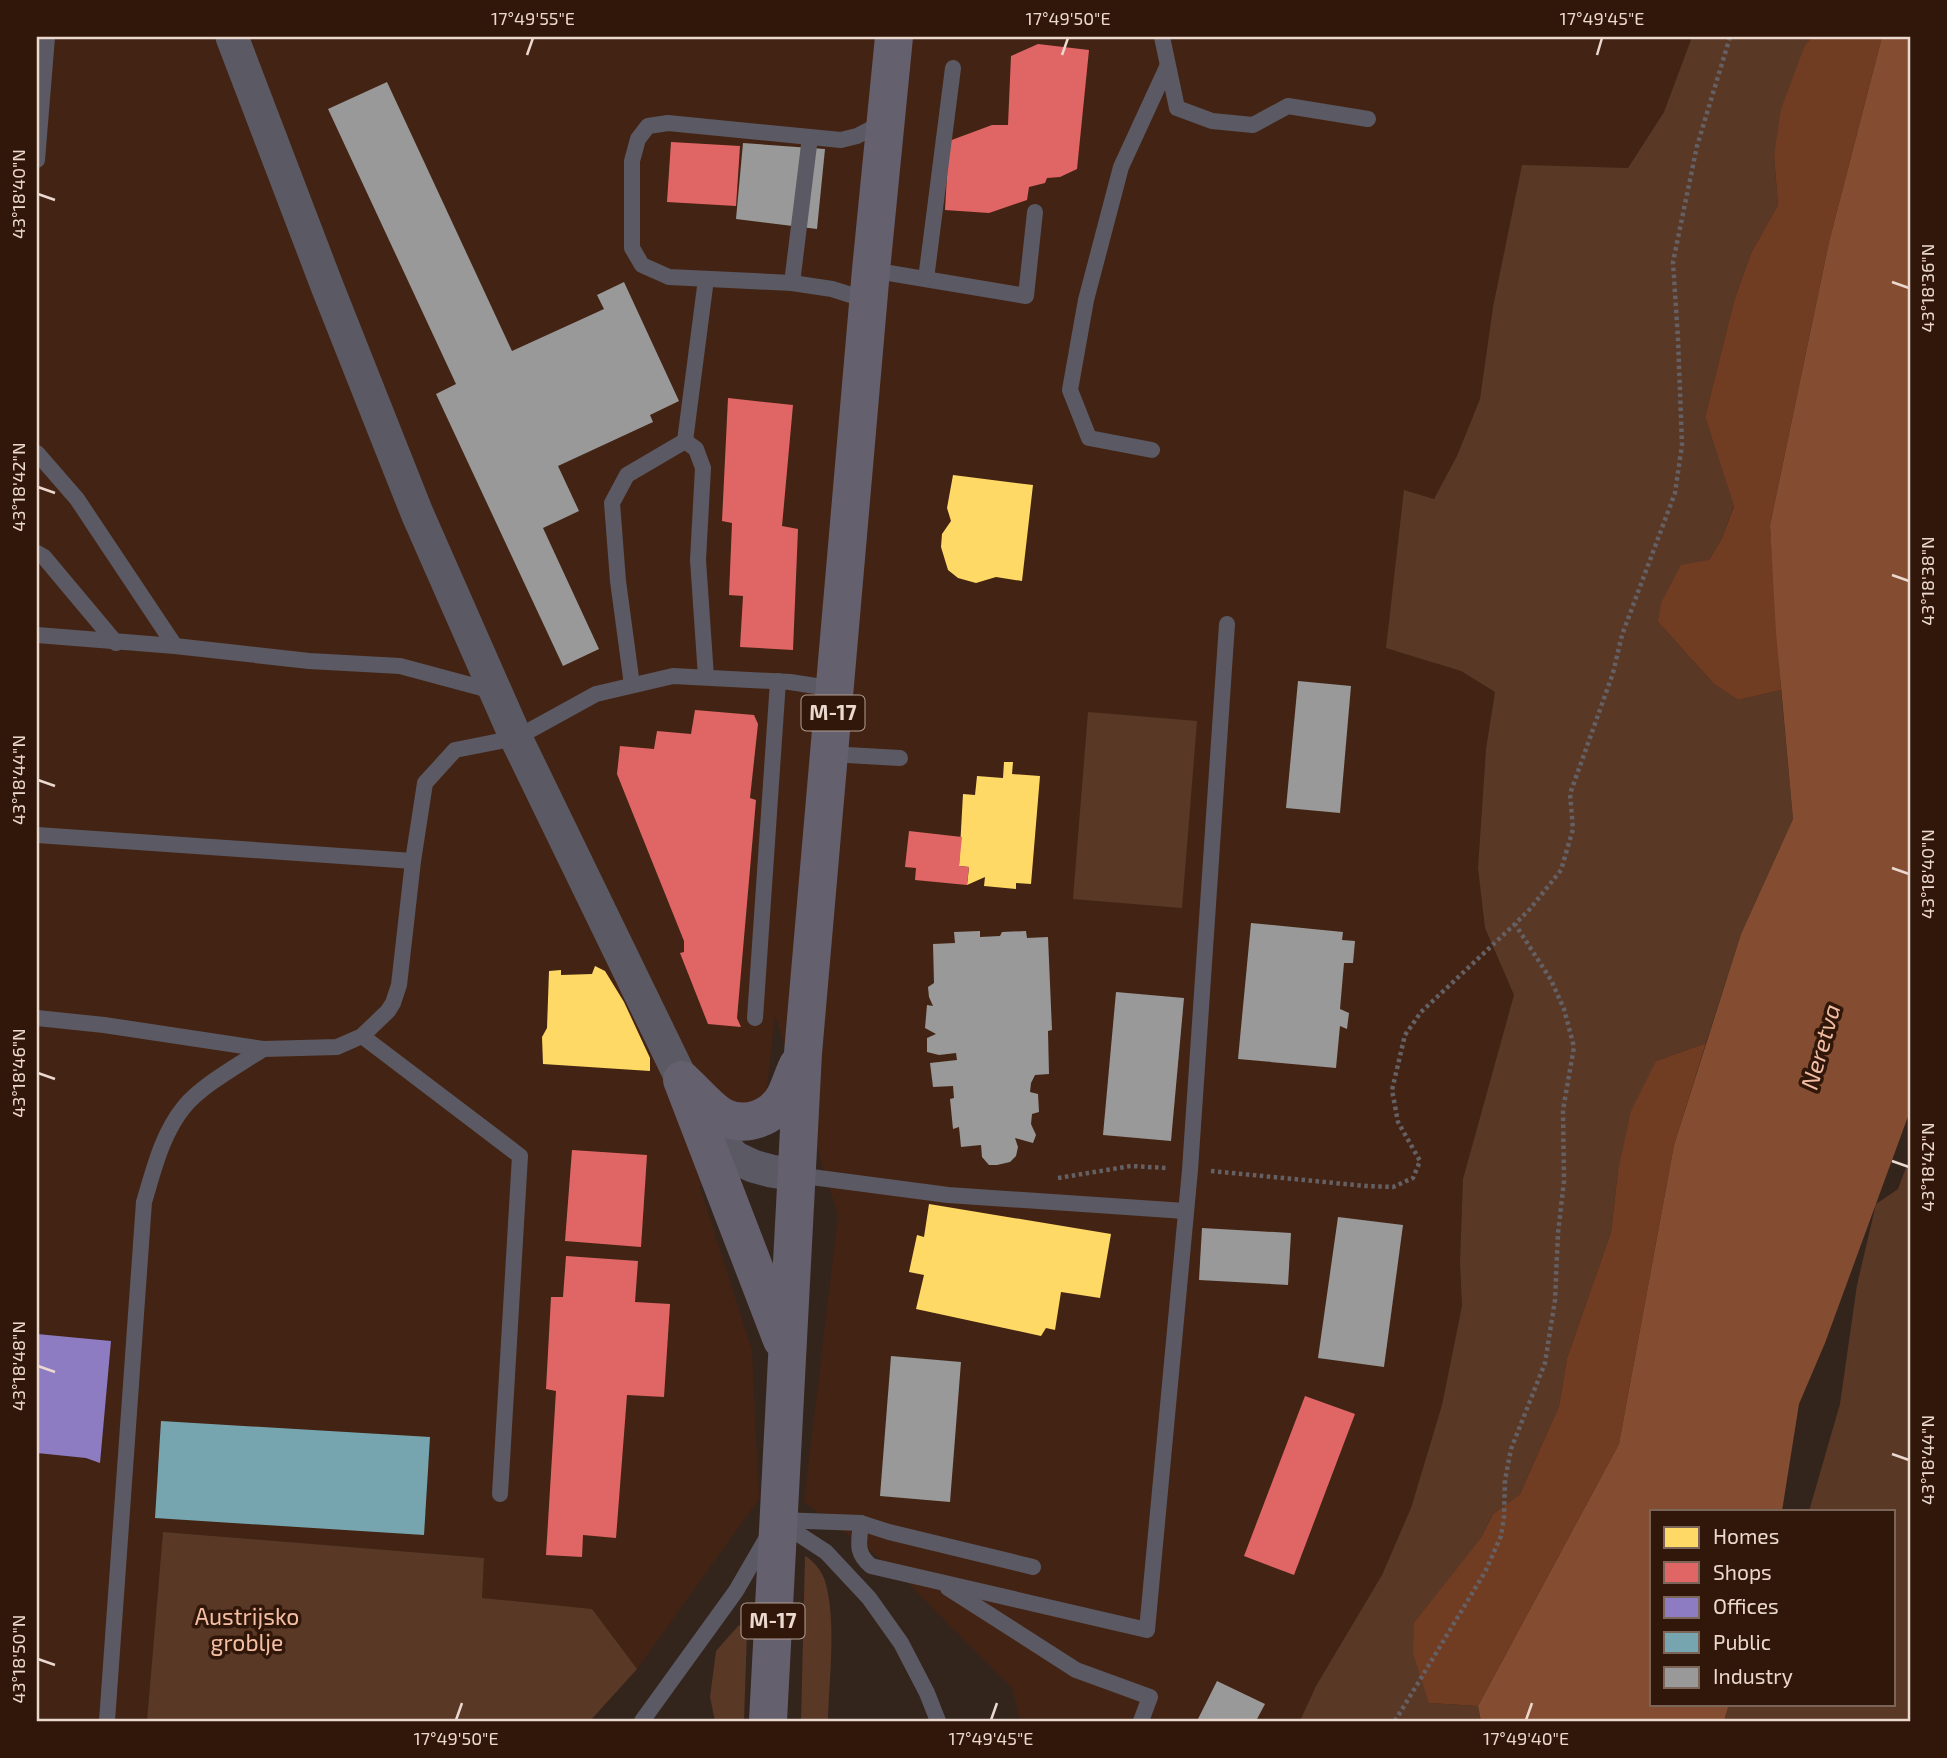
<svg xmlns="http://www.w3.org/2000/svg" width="1947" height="1758" viewBox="0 0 1947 1758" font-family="'Exo 2',sans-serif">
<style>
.built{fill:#432414}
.green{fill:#5a3826}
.forest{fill:#703d22}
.water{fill:#844d31}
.homes{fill:#ffd966}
.shops{fill:#e06666}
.offices{fill:#8e7cc3}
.public{fill:#76a5af}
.industry{fill:#999}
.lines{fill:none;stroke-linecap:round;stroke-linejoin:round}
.path{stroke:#646064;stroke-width:4.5;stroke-dasharray:3.5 3.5;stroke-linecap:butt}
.lane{stroke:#5b5963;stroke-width:16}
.street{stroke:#5b5963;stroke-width:33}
.primary{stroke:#65606e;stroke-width:38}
.ticks{fill:none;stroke:#ebd8cf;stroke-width:2.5}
.labels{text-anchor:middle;stroke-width:7;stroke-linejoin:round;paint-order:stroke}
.shield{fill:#311709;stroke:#b39e94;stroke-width:2}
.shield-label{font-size:21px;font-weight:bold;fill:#ebd8cf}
.park-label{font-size:23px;fill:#f5bfa5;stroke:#311709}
.water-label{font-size:24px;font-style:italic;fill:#f3bda3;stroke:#311709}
.neatline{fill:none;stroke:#ebd8cf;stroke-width:2.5}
.ticks-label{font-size:18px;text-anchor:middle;fill:#ebd8cf}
</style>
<rect width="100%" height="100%" fill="#33241c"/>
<!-- built -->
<polygon class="built" points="37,37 1692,37 1664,112 1628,168 1522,166 1493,307 1480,399 1457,456 1434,499 1405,490 1386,647 1461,671 1495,692 1486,749 1478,868 1485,928 1514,995 1463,1179 1460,1262 1462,1306 1442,1405 1411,1508 1382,1575 1316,1686 1300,1721 1020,1721 1012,1688 893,1568 804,1502 838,1215 775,1015 767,1089 700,1187 752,1350 759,1499 637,1669 592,1609 481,1598 484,1558 163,1532 147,1721 37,1721"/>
<!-- green -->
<g class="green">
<polygon points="1692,37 1813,37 1805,46 1774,156 1778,205 1751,253 1734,301 1705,417 1734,505 1722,538 1709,560 1658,622 1714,684 1738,700 1781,690 1793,819 1741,934 1706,1043 1656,1061 1618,1171 1611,1232 1567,1358 1559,1406 1520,1494 1493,1514 1481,1538 1429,1703 1478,1706 1481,1721 1300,1721 1316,1686 1382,1575 1411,1508 1442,1405 1462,1306 1460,1262 1463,1179 1514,995 1485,928 1478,868 1486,749 1495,692 1461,671 1386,648 1404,490 1434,499 1457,456 1480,399 1493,307 1522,165 1628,168 1664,112"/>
<polygon points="1088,712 1197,721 1182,908 1073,899"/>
<polygon points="1910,1157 1910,1721 1724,1721 1729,1704 1893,1704 1893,1511 1809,1511 1840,1404 1857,1285 1876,1204 1898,1189"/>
<polygon points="163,1532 484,1558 482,1598 592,1609 637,1669 590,1721 147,1721"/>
<path d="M805 1556C813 1560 822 1571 825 1581 837 1622 829 1678 828 1721H801Z"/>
<polygon points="739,1625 747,1631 744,1721 715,1721 710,1697 716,1651"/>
</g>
<!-- forest -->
<g class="forest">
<polygon points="1813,37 1882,37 1829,242 1770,525 1781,690 1738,700 1714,684 1658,622 1661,603 1681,565 1709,560 1722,538 1734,506 1705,417 1734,301 1751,253 1778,205 1774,156 1781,109 1805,45"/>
<polygon points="1706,1043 1674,1145 1619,1444 1478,1706 1429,1703 1413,1653 1414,1623 1481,1538 1493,1514 1520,1494 1559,1406 1567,1358 1611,1232 1618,1171 1631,1111 1656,1061"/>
</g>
<!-- water -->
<polygon class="water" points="1882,37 1910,37 1910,1111 1825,1343 1799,1404 1782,1511 1651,1511 1651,1704 1729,1704 1724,1721 1481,1721 1478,1706 1619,1444 1674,1145 1741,934 1793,819 1776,632 1770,525 1829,242"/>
<!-- homes -->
<g class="homes">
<polygon points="953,475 1033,485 1022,581 996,577 976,583 958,578 948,570 941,547 942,534 951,521 947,508"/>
<polygon points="1004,762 1013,762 1012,774 1040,776 1031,884 1016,883 1016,889 984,886 985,877 967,885 969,867 959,866 963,794 975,795 977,776 1003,778"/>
<polygon points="595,966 605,971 624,1002 650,1058 650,1071 543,1064 542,1037 547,1028 549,971 561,970 561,975 592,974"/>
<polygon points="929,1204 1111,1234 1100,1298 1061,1292 1055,1330 1046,1328 1041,1336 916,1309 924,1275 909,1272 917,1235 924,1237"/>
</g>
<!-- shops -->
<g class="shops">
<polygon points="1038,44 1089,50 1077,169 1060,177 1047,178 1045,183 1029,187 1027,200 989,213 945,210 949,141 992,125 1008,125 1011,56"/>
<polygon points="671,142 740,146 736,206 667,202"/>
<polygon points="728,398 793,405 782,526 798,529 793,650 740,647 743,596 729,595 732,523 722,521"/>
<polygon points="695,710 754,715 758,724 750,798 756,800 737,1018 741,1027 708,1024 680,953 684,952 684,941 617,774 620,746 654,749 657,731 691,734"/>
<polygon points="909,831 962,837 959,866 969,867 967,885 915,880 916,868 905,867"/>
<polygon points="572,1150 647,1155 641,1247 565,1241"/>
<polygon points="566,1256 638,1261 635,1302 670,1304 664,1397 627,1395 616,1538 583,1535 582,1557 546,1555 556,1391 546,1389 551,1297 563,1297"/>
<polygon points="1305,1396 1355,1414 1294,1575 1244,1556"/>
</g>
<!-- offices -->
<polygon class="offices" points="37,1334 111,1341 100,1463 86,1458 37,1453"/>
<!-- public -->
<polygon class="public" points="161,1421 430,1437 424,1535 155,1518"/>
<!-- industry -->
<g class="industry">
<polygon points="387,82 512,351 604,309 597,295 624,282 679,401 650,415 653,422 558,466 579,511 543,528 599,649 563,666 436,394 456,384 328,109"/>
<polygon points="743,143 825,149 817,229 736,219"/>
<polygon points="1298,681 1351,686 1340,813 1286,808"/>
<polygon points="1251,923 1343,932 1342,940 1355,941 1353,963 1344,963 1340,1009 1349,1013 1347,1029 1340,1026 1336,1068 1238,1059"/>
<polygon points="980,931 980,937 1000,936 1002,932 1026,931 1027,938 1048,937 1052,1030 1048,1031 1049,1074 1035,1075 1031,1083 1030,1092 1038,1094 1039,1112 1032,1114 1031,1124 1036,1135 1033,1143 1015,1138 1018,1147 1016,1156 1010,1162 997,1165 989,1165 982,1157 981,1145 961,1147 959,1127 953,1129 950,1099 954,1098 953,1086 933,1087 930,1063 957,1060 956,1053 939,1055 927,1052 927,1038 936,1034 925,1028 927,1005 933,1006 929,997 928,987 934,983 933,944 955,943 954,932"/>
<polygon points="1116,992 1184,998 1171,1141 1103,1135"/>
<polygon points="1338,1217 1403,1225 1384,1367 1318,1358"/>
<polygon points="1202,1228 1291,1233 1288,1285 1199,1280"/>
<polygon points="891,1356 961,1362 950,1502 880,1496"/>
<polygon points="1217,1681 1265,1704 1256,1721 1197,1721"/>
</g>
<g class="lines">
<!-- path -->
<g class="path">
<polyline points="1211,1171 1366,1186 1393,1187 1413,1178 1420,1161 1398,1122 1392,1090 1405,1035 1421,1012 1515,924"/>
<polyline points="1058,1178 1131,1166 1167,1168"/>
<polyline points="1395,1721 1485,1572 1501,1536 1504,1517 1505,1480 1511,1449 1545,1363 1555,1300 1558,1233 1564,1181 1563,1110 1574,1047 1564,1009 1551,980 1515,924 1530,909 1561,870 1573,829 1570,794 1613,673 1622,635 1675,493 1682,445 1678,339 1673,262 1697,146 1730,37"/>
</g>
<!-- lane -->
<g class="lane">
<polyline points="1162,37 1177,108 1212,121 1253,125 1288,106 1368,119"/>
<polyline points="37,160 47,37"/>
<polyline points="871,270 1026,296 1035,212"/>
<polyline points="926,279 953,68"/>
<polyline points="792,283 810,137"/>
<polyline points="866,303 851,295 832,289 792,283 669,277 642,265 632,248 632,161 638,139 648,126 668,123 841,140 857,136 882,123"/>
<polyline points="685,441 696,449 703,468 698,560 706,677"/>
<polyline points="685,441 706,279"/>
<polyline points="1152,450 1089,438 1070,390 1086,300 1121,167 1167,67"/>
<polyline points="37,453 77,499 175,646 309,661 400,666 493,691"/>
<polyline points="37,553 44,557 116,643"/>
<polyline points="37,635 175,646"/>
<polyline points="632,685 618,581 612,503 627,475 685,441"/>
<polyline points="829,754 900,758"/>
<polyline points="37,835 413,861"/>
<polyline points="37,1018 104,1025 263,1049 337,1047 362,1036 388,1011 393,1003 399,985 413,861 425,783 455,750 516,738 596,694 673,676 790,682 835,689"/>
<polyline points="755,1018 778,681"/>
<polyline points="362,1036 520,1156 500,1494"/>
<polyline points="796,1175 948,1195 1185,1211"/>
<polyline points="780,1520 861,1523 889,1532 1033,1567"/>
<polyline points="780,1522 826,1552 869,1598 901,1643 927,1693 938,1721"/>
<path d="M861 1523C859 1543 855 1552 871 1566L1147 1630 1190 1170 1227 624"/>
<polyline points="948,1588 1076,1670 1150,1697 1141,1721"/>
<path d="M107 1721 144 1202C154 1169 162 1134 184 1107 202 1085 239 1065 263 1049"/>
<polyline points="642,1721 736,1591 769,1534"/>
</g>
<!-- street -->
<polyline class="street" points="232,37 327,286 417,513 516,738 682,1080 720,1143 736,1158 753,1166 771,1171 796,1175"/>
<!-- primary -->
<g class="primary">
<polyline points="682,1080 782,1340"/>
<path d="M685 1083C696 1093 711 1111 723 1117 746 1128 773 1118 785 1096 790 1086 793 1075 798 1065"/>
<polyline points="768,1721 803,1053 871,270 894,37"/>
</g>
</g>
<!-- ticks -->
<path class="ticks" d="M527 55 533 38M1062 55 1068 38M1597 55 1602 38M38 194 55 200M1892 282 1909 288M38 487 55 493M1892 575 1909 581M38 780 55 786M1892 868 1909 874M38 1073 55 1079M1892 1161 1909 1167M38 1366 55 1372M1892 1454 1909 1460M38 1659 55 1665M456 1720 462 1703M991 1720 997 1703M1526 1720 1532 1703"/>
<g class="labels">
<!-- shield labels -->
<g class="shield">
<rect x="801.5" y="695.5" width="63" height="35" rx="5"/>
<rect x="741.5" y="1603.5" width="63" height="35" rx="5"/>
</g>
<g class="shield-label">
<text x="833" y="720">M-17</text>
<text x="773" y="1628">M-17</text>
</g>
<!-- park labels -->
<g class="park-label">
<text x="247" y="1625">Austrijsko<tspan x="247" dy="26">groblje</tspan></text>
</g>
<!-- water labels -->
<g class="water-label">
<text transform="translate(1821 1047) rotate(-74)" y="8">Neretva</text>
</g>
</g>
<!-- border -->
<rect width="1947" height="1758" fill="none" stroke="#311709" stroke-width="77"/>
<!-- legend -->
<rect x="1650" y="1510" width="245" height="196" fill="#311709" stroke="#7b6458" stroke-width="2"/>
<rect x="1664" y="1527" width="35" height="21" fill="#ffd966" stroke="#7b6458" stroke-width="2"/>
<text x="1713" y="1544" font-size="21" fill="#ebd8cf">Homes</text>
<rect x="1664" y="1562" width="35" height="21" fill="#e06666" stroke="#7b6458" stroke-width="2"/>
<text x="1713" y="1580" font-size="21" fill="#ebd8cf">Shops</text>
<rect x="1664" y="1597" width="35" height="21" fill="#8e7cc3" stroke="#7b6458" stroke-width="2"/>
<text x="1713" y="1614" font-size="21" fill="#ebd8cf">Offices</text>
<rect x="1664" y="1632" width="35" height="21" fill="#76a5af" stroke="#7b6458" stroke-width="2"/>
<text x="1713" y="1650" font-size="21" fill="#ebd8cf">Public</text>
<rect x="1664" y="1667" width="35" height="21" fill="#999999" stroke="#7b6458" stroke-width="2"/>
<text x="1713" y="1684" font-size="21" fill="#ebd8cf">Industry</text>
<rect x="38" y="38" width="1871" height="1682" class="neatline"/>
<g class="ticks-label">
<text x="533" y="25">17°49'55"E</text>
<text x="1068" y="25">17°49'50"E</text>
<text x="1602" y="25">17°49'45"E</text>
<text transform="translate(19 194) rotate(-90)" y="6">43°18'40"N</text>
<text transform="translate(1928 288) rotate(-90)" y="6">43°18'36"N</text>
<text transform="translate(19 487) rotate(-90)" y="6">43°18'42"N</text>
<text transform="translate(1928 581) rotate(-90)" y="6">43°18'38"N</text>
<text transform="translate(19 780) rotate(-90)" y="6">43°18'44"N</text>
<text transform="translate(1928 874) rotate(-90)" y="6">43°18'40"N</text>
<text transform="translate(19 1073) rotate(-90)" y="6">43°18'46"N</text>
<text transform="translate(1928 1167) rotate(-90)" y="6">43°18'42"N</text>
<text transform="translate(19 1366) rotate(-90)" y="6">43°18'48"N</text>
<text transform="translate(1928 1460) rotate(-90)" y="6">43°18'44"N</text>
<text transform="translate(19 1659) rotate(-90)" y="6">43°18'50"N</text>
<text x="456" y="1745">17°49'50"E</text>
<text x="991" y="1745">17°49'45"E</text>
<text x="1526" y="1745">17°49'40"E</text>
</g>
</svg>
